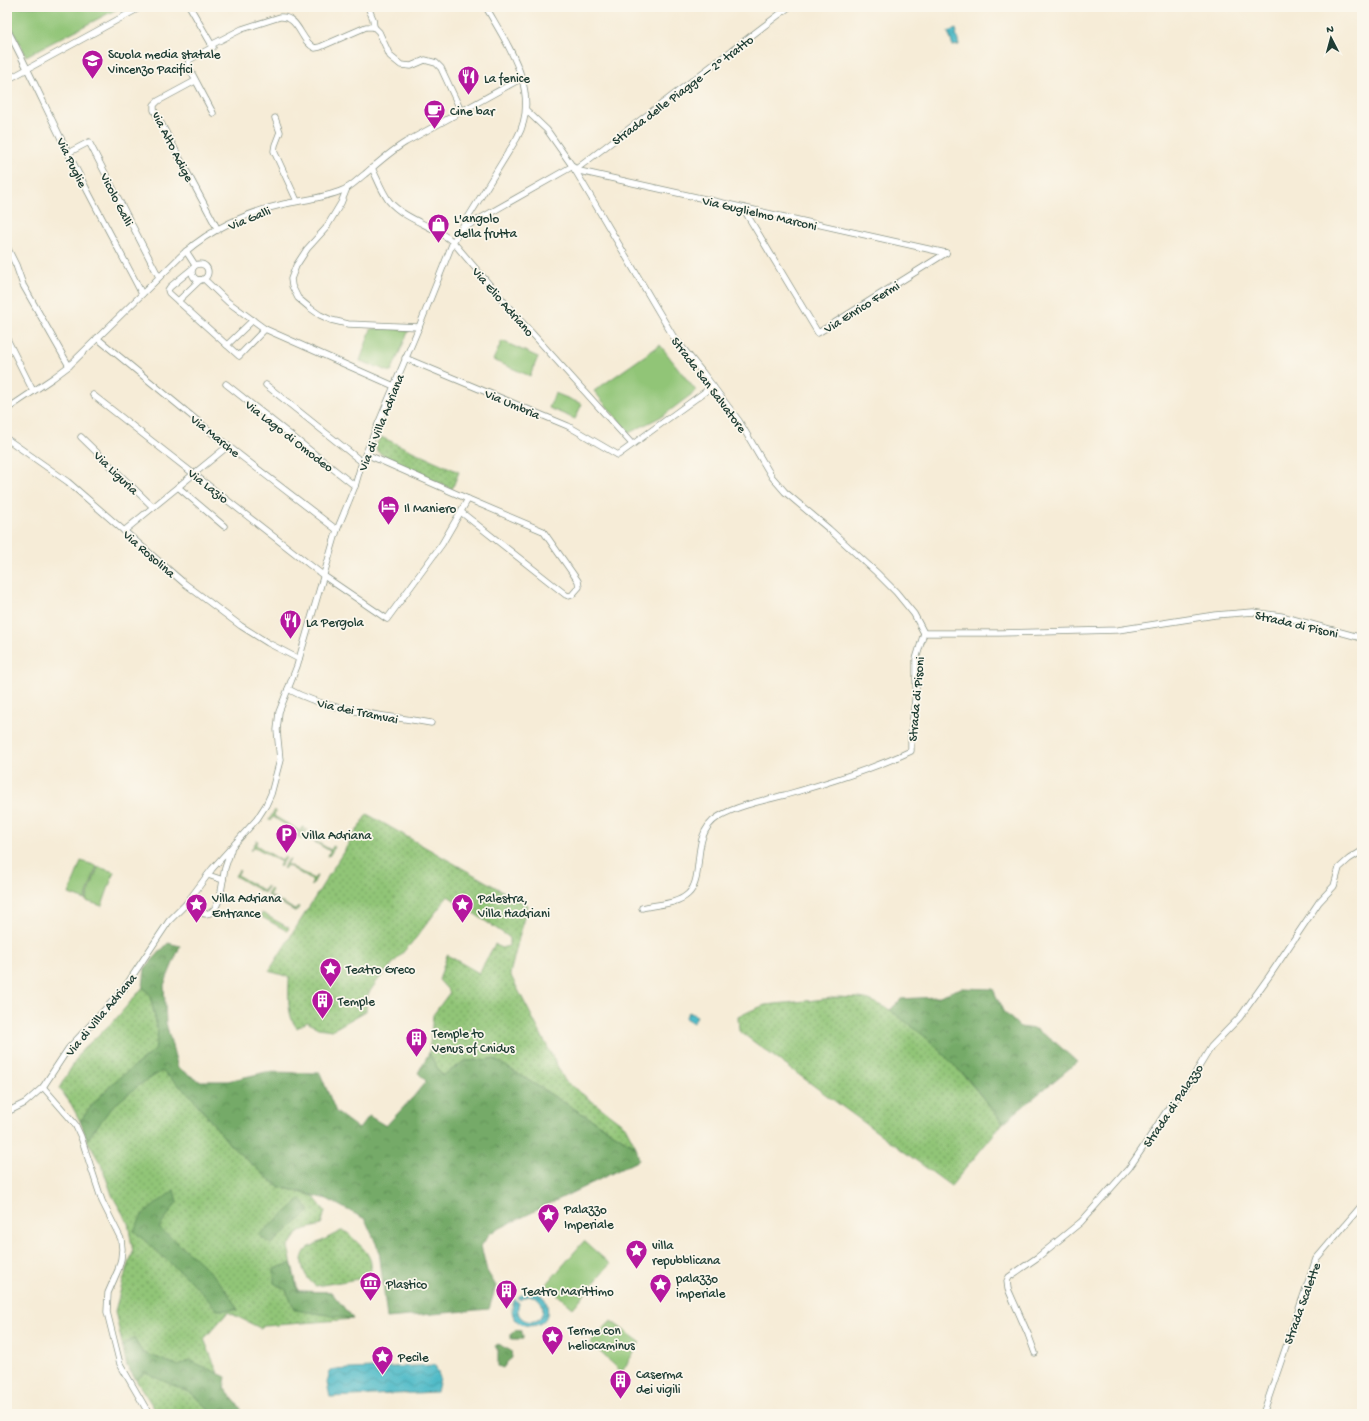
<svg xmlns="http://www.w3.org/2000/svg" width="1369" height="1421" viewBox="0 0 1369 1421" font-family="'Gochi Hand',sans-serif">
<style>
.grass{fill:url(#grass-dots);stroke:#588156}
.forest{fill:url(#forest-crowns);stroke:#4a744e}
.green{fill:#91c577;stroke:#588156}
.water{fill:url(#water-waves);stroke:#367c7e}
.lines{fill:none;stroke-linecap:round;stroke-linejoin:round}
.street-casing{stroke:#8a9486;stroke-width:7}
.street{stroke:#fff;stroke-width:5.5}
.labels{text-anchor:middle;stroke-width:3.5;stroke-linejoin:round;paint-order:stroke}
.poi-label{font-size:13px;fill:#1f3d34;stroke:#fbf7ec;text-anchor:start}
.street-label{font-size:13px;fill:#1f3d34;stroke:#fbf7ec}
</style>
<defs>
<pattern id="grass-dots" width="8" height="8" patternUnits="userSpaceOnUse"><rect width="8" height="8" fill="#91c577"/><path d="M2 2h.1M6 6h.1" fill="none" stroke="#76a162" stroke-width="1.8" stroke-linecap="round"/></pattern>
<pattern id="forest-crowns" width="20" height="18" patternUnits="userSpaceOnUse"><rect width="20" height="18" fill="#74aa68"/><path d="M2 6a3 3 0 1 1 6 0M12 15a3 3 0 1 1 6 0" fill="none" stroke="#5f8c56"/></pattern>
<pattern id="water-waves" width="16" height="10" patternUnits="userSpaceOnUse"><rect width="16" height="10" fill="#4dbac7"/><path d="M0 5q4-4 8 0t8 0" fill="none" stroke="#3f98a2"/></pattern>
</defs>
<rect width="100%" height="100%" fill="#fbf7ec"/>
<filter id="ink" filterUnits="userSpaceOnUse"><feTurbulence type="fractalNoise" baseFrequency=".025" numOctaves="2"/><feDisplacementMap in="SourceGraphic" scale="8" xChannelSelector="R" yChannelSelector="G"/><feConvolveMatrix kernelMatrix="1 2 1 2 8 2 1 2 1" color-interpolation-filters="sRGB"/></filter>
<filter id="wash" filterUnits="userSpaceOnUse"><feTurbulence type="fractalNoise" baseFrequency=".012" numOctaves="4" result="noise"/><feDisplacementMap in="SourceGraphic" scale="16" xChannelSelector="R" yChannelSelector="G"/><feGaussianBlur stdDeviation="0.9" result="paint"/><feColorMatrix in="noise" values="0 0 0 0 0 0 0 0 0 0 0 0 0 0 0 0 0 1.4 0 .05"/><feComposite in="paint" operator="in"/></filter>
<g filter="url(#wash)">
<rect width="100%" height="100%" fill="#f6ecd7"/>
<!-- grass -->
<g class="grass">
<polygon points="381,437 459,472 452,489 404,467 378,452 377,451 376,445"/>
<polygon points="275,810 276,811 274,816 300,831 302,827 304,828 298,838 297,837 299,833 273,817 270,821 269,820"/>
<path d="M367 814 527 905 510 974 565 1081 625 1126 636 1147 494 1059 465 1061 442 1077 429 1053 433 1015 450 992 439 980 447 955 479 973 495 944 501 948 509 946V937L448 896 415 939 378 980 368 994 366 1011 332 1030 318 1028 307 1022 297 1028C286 1015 289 994 289 977L269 971Z"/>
<polygon points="306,829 307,830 304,835 331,850 333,846 335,847 329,856 328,856 330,851 304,836 301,840 300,839"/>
<polygon points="257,840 258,841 256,845 282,861 284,857 286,858 280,867 279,866 281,862 255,847 252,850 251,850"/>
<polygon points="289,859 290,859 287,864 314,879 316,876 317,876 312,886 311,885 313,881 287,865 284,869 283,868"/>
<polygon points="239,870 240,871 237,875 264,891 266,887 268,887 264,893 235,876"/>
<polygon points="270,889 272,890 269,895 295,910 298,906 299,907 296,912 267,895"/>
<polygon points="262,913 289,928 287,931 260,916"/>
<polygon points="143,987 150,995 158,1031 155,1050 114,1082 94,1103 80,1121 71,1104 59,1088 82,1050 115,1020"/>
<path d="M839 997C848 998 860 997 869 1000 921 1019 969 1081 1003 1123L951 1186 739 1031 738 1017 750 1011 765 1005 816 1000Z"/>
<polygon points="162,1071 190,1095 231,1146 277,1186 313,1196 325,1211 321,1225 299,1231 288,1247 298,1291 331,1292 353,1319 264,1326 260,1328 228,1312 204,1339 224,1388 245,1414 158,1414 127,1366 115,1311 123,1281 133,1252 128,1223 112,1195 102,1166 87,1140 111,1106 139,1085"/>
<path d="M341 1231C347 1231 350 1235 354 1239 364 1249 375 1259 370 1273L364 1278 316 1286C307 1281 299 1265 303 1256 304 1252 306 1250 308 1248Z"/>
</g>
<!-- forest -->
<g class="forest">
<polygon points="168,943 180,946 164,985 166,1023 178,1068 199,1081 228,1081 266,1072 320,1073 336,1112 359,1129 369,1116 386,1126 414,1096 426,1081 418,1073 429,1053 442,1076 465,1061 494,1059 636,1147 639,1160 490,1233 481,1246 487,1271 496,1286 489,1309 387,1318 379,1250 365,1219 327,1199 277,1186 231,1146 190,1095 162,1071 139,1085 111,1108 87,1140 80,1121 94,1103 114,1082 155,1050 158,1031 150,995 143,987 145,968"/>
<polygon points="961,988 993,989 1003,1011 1020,1027 1035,1029 1055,1042 1077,1062 1003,1123 967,1078 927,1038 890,1010 901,999 937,997"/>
<path d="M174 1190 177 1202 159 1228C188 1252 220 1275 238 1310H217L196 1286 134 1231 142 1215Z"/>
<polygon points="301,1199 310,1211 271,1244 259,1235"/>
<polygon points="291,1263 298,1291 331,1292 353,1319 295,1310 286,1290 274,1283 274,1269"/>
<polygon points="515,1330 521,1331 523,1335 523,1339 511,1339 511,1334"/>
<polygon points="134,1338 142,1352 179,1366 189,1360 226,1377 224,1388 245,1414 213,1414 191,1393 145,1373 136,1380 127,1366 122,1346"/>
<polygon points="498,1344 511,1351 512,1358 508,1361 503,1368 498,1366 498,1351 495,1346"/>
</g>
<!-- green -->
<g class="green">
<polygon points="7,7 121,7 26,56 7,18"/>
<polygon points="391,328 409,330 391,372 360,361 371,329"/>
<polygon points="502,341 538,357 530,376 493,360"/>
<polygon points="660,345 696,391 664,415 629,433 594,391"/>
<polygon points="555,393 582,404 575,419 549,408"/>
<polygon points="81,861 97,866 85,900 69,894"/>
<polygon points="98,867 114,872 102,906 86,901"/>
<polygon points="584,1241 610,1264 573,1308 546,1285"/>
<polygon points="611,1321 640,1342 622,1372 590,1343"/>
</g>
<!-- water -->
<g class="water">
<polygon points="956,29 957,33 956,33 959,45 953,46 948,32"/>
<polygon points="689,1012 697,1016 693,1023 685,1018"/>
<path d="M532 1291C540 1293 546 1298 547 1305 554 1336 499 1331 515 1299L519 1303C514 1316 525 1325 538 1320 551 1305 535 1288 520 1300L518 1297 526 1292Z"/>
<polygon points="435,1365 440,1378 437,1392 330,1397 327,1383 330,1370"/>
</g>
</g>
<g filter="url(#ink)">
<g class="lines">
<defs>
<g id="street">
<polyline points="190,7 213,47 189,60 188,66 213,113"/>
<polyline points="368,7 373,19 374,27"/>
<path d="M7 29C34 80 57 133 84 184 103 221 123 257 142 294"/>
<path d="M211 45 242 29 280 17C300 16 300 42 315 48L320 47 366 27H374L379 32 390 56 401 65 411 66 425 60 436 63 441 68 461 111"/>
<polyline points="7,80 141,7"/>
<polyline points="195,81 158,101 154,105 154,110 218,230"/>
<polyline points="526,110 547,130 575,170 673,336 703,373 739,421 772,477 785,492 829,529 876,572 896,592 914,614 924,633"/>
<polyline points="275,118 280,132 275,145 274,151 297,201"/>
<polyline points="68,153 89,142 159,277"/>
<path d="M372 168C377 178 382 192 389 201 405 220 435 226 453 242L512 311 632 444"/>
<polyline points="575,170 946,253"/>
<polyline points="575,170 789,7"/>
<polyline points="347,188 341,203 326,228 307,249 296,266 291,279 292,286 298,298 310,308 320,315 331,320 348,324 419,327"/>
<polyline points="743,208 818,333 946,253"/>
<polyline points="460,230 573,166"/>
<polyline points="7,247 16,265 23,285 69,366"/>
<polyline points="186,251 195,265"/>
<circle cx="200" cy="272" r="8"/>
<polyline points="192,269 170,287 168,290 169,293 239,356 265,329"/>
<polyline points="204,279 228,302 265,329 394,386"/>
<polyline points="178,301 200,280"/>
<polyline points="97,338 228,446 337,530"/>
<polyline points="7,339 33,391"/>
<polyline points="227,345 253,320"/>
<polyline points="405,358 568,426 618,455 713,386"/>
<polyline points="226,384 355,486"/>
<polyline points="266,385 362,462"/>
<polyline points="93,395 324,576 387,619 442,544 468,499 366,454"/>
<polyline points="7,398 11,406"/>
<path d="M7 409 53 378 69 366 184 253C211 229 248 212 284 204 303 200 325 198 343 190 351 187 358 179 365 174 378 163 391 151 406 142L522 78"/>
<polyline points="81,437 153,507"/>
<polyline points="7,439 68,482 184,583 241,626 268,643 299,659"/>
<polyline points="178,487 224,526"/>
<polyline points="461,512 566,595 569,596 572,595 579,587 578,581 543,531 468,499"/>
<polyline points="124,531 228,446"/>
<polyline points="924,633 999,633 1118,630 1215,615 1253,612 1281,616 1362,638"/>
<path d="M288 689C329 712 385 715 431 723"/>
<polyline points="208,875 223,880"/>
<path d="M186 904C192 907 199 914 206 914 222 913 222 879 225 868 227 862 229 856 231 850"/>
<path d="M642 908C657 904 676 905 688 894 706 878 689 835 718 817 736 806 765 800 785 795 828 783 871 770 911 751V734L916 691V659L924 633"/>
<polyline points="43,1087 75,1124 81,1137 102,1201 121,1239 122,1249 121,1259 118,1270 108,1293 107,1312 120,1364 149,1414"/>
<path d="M7 1112 25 1103 43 1087 68 1049 123 990 169 921 186 904 212 869 257 819 266 805 271 794 280 760 277 730 279 712 297 666 337 530 355 486 362 462 419 327 453 242 517 138C542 93 508 46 486 7"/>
<polyline points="1035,1353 1028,1334 1008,1289 1007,1281 1009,1277 1038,1257 1081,1222 1129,1168 1142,1149 1171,1104 1188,1085 1211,1047 1240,1017 1270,975 1319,902 1334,886 1339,868 1349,859 1362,851"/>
<polyline points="1263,1414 1316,1259 1362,1205"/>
</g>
</defs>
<!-- street casing -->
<use href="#street" class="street-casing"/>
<!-- street -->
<use href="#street" class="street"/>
</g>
</g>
<!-- icons -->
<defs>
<symbol id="school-pin" viewBox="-11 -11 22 30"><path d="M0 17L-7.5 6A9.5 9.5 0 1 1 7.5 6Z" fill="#b5179e" stroke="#fbf7ec"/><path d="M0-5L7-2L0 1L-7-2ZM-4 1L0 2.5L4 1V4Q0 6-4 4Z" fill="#fff"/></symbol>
<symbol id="restaurant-pin" viewBox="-11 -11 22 30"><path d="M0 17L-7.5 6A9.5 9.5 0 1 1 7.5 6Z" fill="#b5179e" stroke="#fbf7ec"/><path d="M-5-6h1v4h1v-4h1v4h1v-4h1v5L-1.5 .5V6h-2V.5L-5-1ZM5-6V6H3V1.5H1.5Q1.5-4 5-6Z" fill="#fff"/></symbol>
<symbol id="cafe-pin" viewBox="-11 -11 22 30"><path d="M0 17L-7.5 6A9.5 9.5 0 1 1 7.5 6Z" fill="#b5179e" stroke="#fbf7ec"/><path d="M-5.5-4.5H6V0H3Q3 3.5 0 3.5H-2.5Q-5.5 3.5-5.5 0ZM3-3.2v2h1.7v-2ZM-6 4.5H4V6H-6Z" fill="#fff"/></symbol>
<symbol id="shop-pin" viewBox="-11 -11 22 30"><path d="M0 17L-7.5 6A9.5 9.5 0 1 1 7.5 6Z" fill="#b5179e" stroke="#fbf7ec"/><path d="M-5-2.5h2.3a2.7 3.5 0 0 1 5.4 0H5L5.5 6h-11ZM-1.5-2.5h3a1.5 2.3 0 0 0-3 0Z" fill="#fff"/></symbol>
<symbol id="hotel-pin" viewBox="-11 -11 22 30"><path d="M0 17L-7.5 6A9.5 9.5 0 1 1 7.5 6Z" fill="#b5179e" stroke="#fbf7ec"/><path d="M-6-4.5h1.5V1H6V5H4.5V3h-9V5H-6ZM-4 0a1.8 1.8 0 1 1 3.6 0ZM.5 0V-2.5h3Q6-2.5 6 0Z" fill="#fff"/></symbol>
<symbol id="parking-pin" viewBox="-11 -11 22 30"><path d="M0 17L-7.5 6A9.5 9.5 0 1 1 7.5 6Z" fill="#b5179e" stroke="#fbf7ec"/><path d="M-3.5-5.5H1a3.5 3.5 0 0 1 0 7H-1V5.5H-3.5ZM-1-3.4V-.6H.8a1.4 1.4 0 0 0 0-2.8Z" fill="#fff"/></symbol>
<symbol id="sight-pin" viewBox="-11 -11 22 30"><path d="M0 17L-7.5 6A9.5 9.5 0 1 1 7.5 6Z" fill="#b5179e" stroke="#fbf7ec"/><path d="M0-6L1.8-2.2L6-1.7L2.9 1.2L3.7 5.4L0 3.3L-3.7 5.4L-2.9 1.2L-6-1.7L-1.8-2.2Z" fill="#fff"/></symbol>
<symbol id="building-pin" viewBox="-11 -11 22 30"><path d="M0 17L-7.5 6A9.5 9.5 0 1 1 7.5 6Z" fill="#b5179e" stroke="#fbf7ec"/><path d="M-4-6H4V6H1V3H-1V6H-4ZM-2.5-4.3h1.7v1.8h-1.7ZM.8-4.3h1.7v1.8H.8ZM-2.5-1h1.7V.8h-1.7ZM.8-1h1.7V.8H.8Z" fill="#fff"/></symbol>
<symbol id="museum-pin" viewBox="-11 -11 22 30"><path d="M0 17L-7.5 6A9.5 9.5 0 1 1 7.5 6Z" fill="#b5179e" stroke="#fbf7ec"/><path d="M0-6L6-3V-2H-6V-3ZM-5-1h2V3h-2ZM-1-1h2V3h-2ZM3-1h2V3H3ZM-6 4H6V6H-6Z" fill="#fff"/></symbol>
</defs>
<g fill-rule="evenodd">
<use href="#school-pin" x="80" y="48" width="25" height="34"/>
<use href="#restaurant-pin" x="456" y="64" width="25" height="34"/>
<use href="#cafe-pin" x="422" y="98" width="25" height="34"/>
<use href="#shop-pin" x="426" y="212" width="25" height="34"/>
<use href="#hotel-pin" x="376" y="494" width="25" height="34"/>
<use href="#restaurant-pin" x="278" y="608" width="25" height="34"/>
<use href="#parking-pin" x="274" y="822" width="25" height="34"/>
<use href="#sight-pin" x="184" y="892" width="25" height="34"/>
<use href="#sight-pin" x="450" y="892" width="25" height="34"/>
<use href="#sight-pin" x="318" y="956" width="25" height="34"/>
<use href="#building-pin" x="310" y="988" width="25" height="34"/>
<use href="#building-pin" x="404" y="1026" width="25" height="34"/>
<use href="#sight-pin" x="536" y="1202" width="25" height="34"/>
<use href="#sight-pin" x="624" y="1238" width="25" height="34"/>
<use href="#museum-pin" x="358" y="1270" width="25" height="34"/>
<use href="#sight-pin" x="648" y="1272" width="25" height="34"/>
<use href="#building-pin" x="494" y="1278" width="25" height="34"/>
<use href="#sight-pin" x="540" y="1324" width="25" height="34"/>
<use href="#sight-pin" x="370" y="1344" width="25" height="34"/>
<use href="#building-pin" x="608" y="1368" width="25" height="34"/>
</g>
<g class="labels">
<!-- poi labels -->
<g class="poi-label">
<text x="108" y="58">Scuola media statale<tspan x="108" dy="15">Vincenzo Pacifici</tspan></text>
<text x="484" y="82">La fenice</text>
<text x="450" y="115">Cine bar</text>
<text x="454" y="222">L'angolo<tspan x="454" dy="15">della frutta</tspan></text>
<text x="404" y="512">Il Maniero</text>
<text x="306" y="626">La Pergola</text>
<text x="302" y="839">Villa Adriana</text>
<text x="212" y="902">Villa Adriana<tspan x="212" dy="15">Entrance</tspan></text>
<text x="478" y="902">Palestra,<tspan x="478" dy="15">Villa Hadriani</tspan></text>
<text x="346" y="973">Teatro Greco</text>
<text x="338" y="1005">Temple</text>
<text x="432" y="1037">Temple to<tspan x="432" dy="15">Venus of Cnidus</tspan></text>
<text x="564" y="1213">Palazzo<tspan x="564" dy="15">Imperiale</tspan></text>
<text x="652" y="1249">villa<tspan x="652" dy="15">repubblicana</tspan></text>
<text x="676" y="1282">palazzo<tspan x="676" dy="15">imperiale</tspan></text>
<text x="386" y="1288">Plastico</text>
<text x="522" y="1295">Teatro Marittimo</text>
<text x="568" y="1334">Terme con<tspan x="568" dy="15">heliocaminus</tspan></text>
<text x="398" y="1361">Pecile</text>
<text x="636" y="1378">Caserma<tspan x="636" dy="15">dei vigili</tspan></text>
</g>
<!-- street labels -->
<g class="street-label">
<text transform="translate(682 89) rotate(-37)" y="5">Strada delle Piagge – 2º tratto</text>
<text transform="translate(174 146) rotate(63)" y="5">via Alto Adige</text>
<text transform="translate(73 162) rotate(64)" y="5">Via Puglie</text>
<text transform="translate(118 199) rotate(63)" y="5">Vicolo Galli</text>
<text transform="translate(760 212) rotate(13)" y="5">Via Guglielmo Marconi</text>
<text transform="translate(249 217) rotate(-22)" y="5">Via Galli</text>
<text transform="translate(504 301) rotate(49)" y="5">Via Elio Adriano</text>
<text transform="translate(861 306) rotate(-32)" y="5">Via Enrico Fermi</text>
<text transform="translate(710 384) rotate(53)" y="5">Strada San Salvatore</text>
<text transform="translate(513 403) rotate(23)" y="5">Via Umbria</text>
<text transform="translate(380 422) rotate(-68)" y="5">Via di Villa Adriana</text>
<text transform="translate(216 435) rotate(39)" y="5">Via Marche</text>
<text transform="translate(290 435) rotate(38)" y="5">Via Lago di Omodeo</text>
<text transform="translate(117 472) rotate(44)" y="5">Via Liguria</text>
<text transform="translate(209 485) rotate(38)" y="5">Via Lazio</text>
<text transform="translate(150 553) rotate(41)" y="5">Via Rosolina</text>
<text transform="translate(1297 623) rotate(13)" y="5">Strada di Pisoni</text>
<text transform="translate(915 699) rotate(-85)" y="5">Strada di Pisoni</text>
<text transform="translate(358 710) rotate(12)" y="5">Via dei Tramvai</text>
<text transform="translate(100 1014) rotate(-50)" y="5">Via di Villa Adriana</text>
<text transform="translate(1172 1105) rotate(-56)" y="5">Strada di Palazzo</text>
<text transform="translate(1301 1303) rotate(-70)" y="5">Strada Scalette</text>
</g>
</g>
<!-- margin -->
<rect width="1369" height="1421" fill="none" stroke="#fbf7ec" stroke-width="24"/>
<!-- north arrow -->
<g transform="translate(1331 38) rotate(354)" stroke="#fbf7ec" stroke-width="3" paint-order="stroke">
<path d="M0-3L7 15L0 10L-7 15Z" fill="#1f3d34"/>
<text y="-6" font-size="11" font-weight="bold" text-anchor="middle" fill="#1f3d34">N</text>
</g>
</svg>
